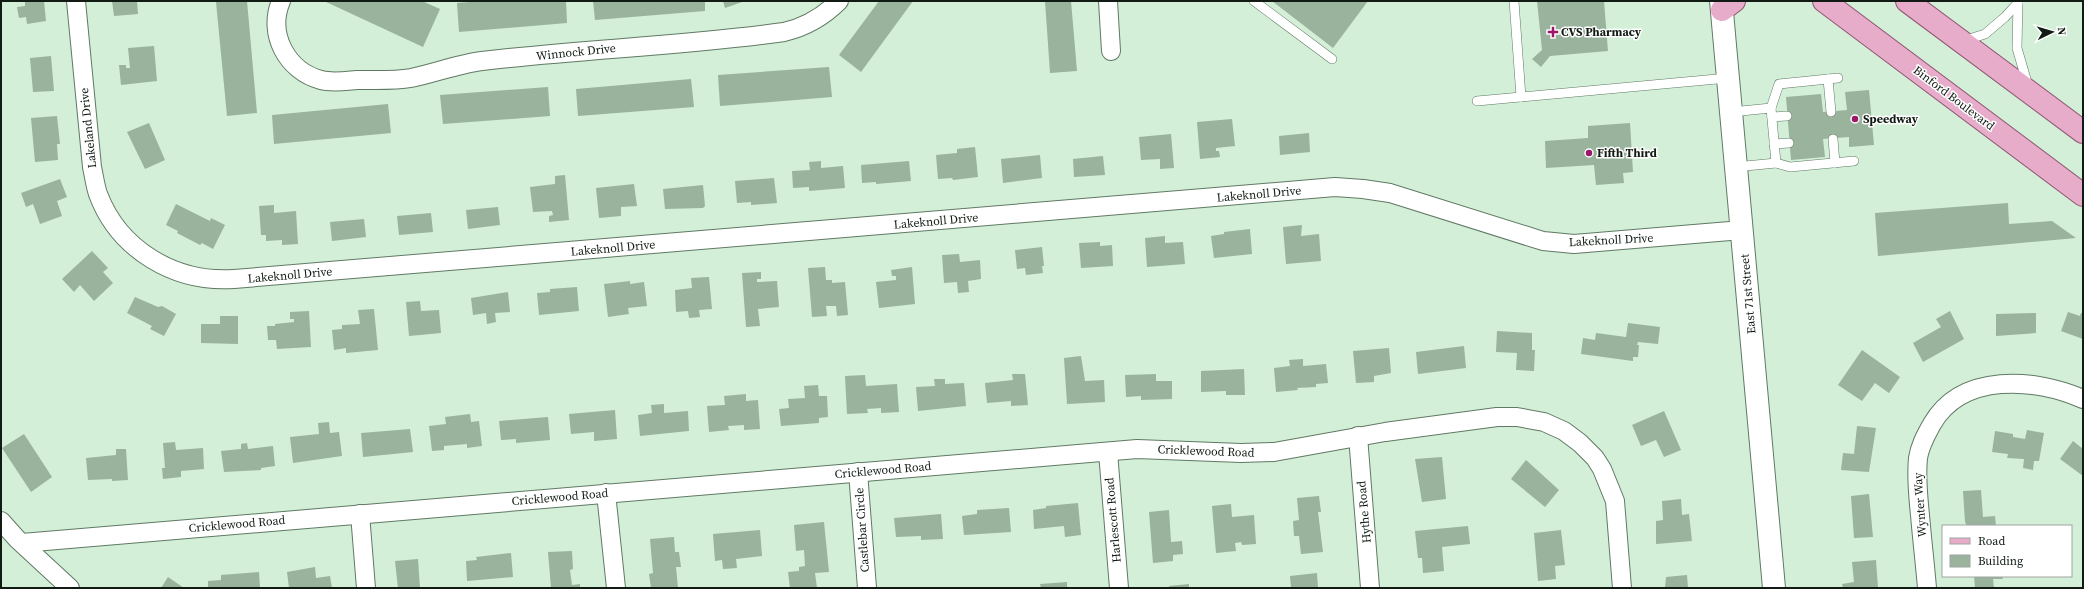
<svg xmlns="http://www.w3.org/2000/svg" width="2084" height="589" viewBox="0 0 2084 589" font-family="'Source Serif 4',serif">
<style>
.building{fill:#99b39d}
.lines{fill:none;stroke-linecap:round;stroke-linejoin:round}
.service-casing{stroke:#607964;stroke-width:10}
.minor-casing{stroke:#607964;stroke-width:20}
.secondary-casing{stroke:#607964;stroke-width:24}
.primary-casing{stroke:#905673;stroke-width:24}
.service{stroke:#fff;stroke-width:9}
.minor{stroke:#fff;stroke-width:18}
.secondary{stroke:#fff;stroke-width:22}
.primary{stroke:#e6acca;stroke-width:22}
.poi-dot{fill:#9c1769;stroke:#fff;stroke-width:1.5}
.labels{text-anchor:middle;stroke-width:3;stroke-linejoin:round;paint-order:stroke}
.poi-label{font-size:12px;font-weight:bold;fill:#111b13;stroke:#fff;text-anchor:start}
.street-label{font-size:12px;fill:#111b13;stroke:#fff}
</style>
<rect width="100%" height="100%" fill="#d3efd7"/>
<!-- building -->
<g class="building">
<polygon points="25,1 44,1 46,21 27,24 26,17 19,18 17,7 25,6"/>
<polygon points="112,1 137,1 138,14 114,16"/>
<polygon points="247,1 257,113 227,116 216,2"/>
<polygon points="324,1 422,1 440,9 423,47"/>
<polygon points="481,1 566,1 567,23 459,32 457,3"/>
<polygon points="593,1 705,1 705,11 595,20"/>
<polygon points="723,1 745,1 725,8"/>
<polygon points="879,1 913,1 861,72 839,55"/>
<polygon points="1045,1 1071,1 1077,71 1050,73"/>
<polygon points="1272,1 1368,1 1333,48"/>
<polygon points="1537,1 1604,1 1608,51 1550,56 1541,67 1532,59 1542,50"/>
<polygon points="154,46 157,81 121,85 119,65 126,65 126,68 130,68 128,48"/>
<polygon points="51,56 54,91 33,92 30,58"/>
<polygon points="829,67 832,97 720,106 718,75"/>
<polygon points="691,79 694,107 578,116 576,89"/>
<polygon points="548,87 550,116 443,124 440,95"/>
<polygon points="1869,90 1874,145 1849,147 1849,137 1823,139 1825,157 1791,160 1786,97 1821,94 1823,112 1847,110 1845,92"/>
<polygon points="388,104 391,133 274,144 272,115"/>
<polygon points="57,116 60,144 57,144 58,160 35,162 31,118"/>
<polygon points="1232,119 1235,146 1216,148 1216,151 1219,151 1220,157 1200,159 1197,122"/>
<polygon points="149,123 165,160 145,169 127,132"/>
<polygon points="1630,123 1633,172 1623,173 1624,183 1596,185 1594,165 1546,168 1545,141 1588,138 1588,126"/>
<polygon points="1309,133 1310,152 1280,155 1279,136"/>
<polygon points="1171,134 1174,168 1160,169 1160,159 1141,160 1139,137"/>
<polygon points="975,147 978,177 953,180 952,178 938,179 936,155 957,153 957,149"/>
<polygon points="1040,155 1042,178 1003,183 1001,159"/>
<polygon points="1103,156 1105,175 1074,177 1073,159"/>
<polygon points="821,161 821,168 843,166 845,188 809,191 809,187 793,188 792,171 810,170 809,162"/>
<polygon points="909,161 911,181 876,184 876,182 862,183 861,165"/>
<polygon points="565,175 569,220 549,222 549,216 553,215 552,211 533,212 530,187 555,184 555,176"/>
<polygon points="774,178 777,203 751,205 751,202 737,203 735,181"/>
<polygon points="60,179 67,197 57,201 62,216 40,224 33,204 26,207 21,193"/>
<polygon points="634,184 637,206 621,207 621,216 599,218 596,188"/>
<polygon points="703,185 705,206 703,208 665,209 663,189"/>
<polygon points="2008,203 2009,224 2052,221 2076,238 1878,256 1875,213"/>
<polygon points="176,204 210,221 211,218 225,225 213,249 202,243 200,245 177,233 178,231 166,225"/>
<polygon points="274,205 274,213 296,211 298,244 282,245 282,240 266,241 266,235 261,235 259,206"/>
<polygon points="498,207 500,225 468,229 466,210"/>
<polygon points="431,213 433,232 399,235 397,216"/>
<polygon points="364,219 366,237 332,241 330,222"/>
<polygon points="1302,225 1301,236 1319,234 1321,261 1286,264 1283,227"/>
<polygon points="1250,229 1252,254 1214,258 1211,236 1224,234 1224,232"/>
<polygon points="1165,236 1165,243 1183,242 1185,264 1147,267 1145,238"/>
<polygon points="1100,242 1100,246 1112,245 1113,266 1081,268 1079,243"/>
<polygon points="1042,247 1044,266 1042,266 1043,273 1026,275 1025,268 1017,269 1015,250"/>
<polygon points="92,251 108,268 103,272 113,283 94,301 80,285 74,292 62,279"/>
<polygon points="959,254 960,262 980,260 981,279 968,281 969,292 958,293 957,282 944,283 942,255"/>
<polygon points="825,267 826,280 832,280 832,283 845,282 848,315 837,316 836,306 826,306 827,316 812,317 808,268"/>
<polygon points="912,267 915,304 879,308 876,282 896,280 896,276 892,276 891,270"/>
<polygon points="761,272 761,279 757,279 757,282 777,281 779,307 758,309 760,326 746,327 742,273"/>
<polygon points="709,277 712,309 699,310 700,317 689,318 688,311 676,312 675,290 692,288 691,278"/>
<polygon points="630,281 630,284 644,282 647,306 628,308 629,314 608,317 604,284"/>
<polygon points="577,287 579,311 539,315 537,293 550,292 550,289"/>
<polygon points="508,292 510,312 495,313 496,322 487,324 486,313 473,315 471,298"/>
<polygon points="135,297 158,307 162,306 176,314 164,336 150,329 152,326 127,313"/>
<polygon points="420,301 421,311 439,310 441,333 409,336 406,302"/>
<polygon points="374,309 378,350 346,353 346,348 334,350 332,330 342,329 342,325 360,324 358,310"/>
<polygon points="309,311 311,347 277,349 276,340 268,340 267,326 275,326 275,324 294,322 294,319 290,319 290,312"/>
<polygon points="1950,311 1964,339 1923,362 1913,343 1941,327 1936,319"/>
<polygon points="2068,312 2080,316 2081,313 2083,313 2083,339 2061,331"/>
<polygon points="2036,313 2036,333 1996,336 1996,314"/>
<polygon points="220,316 238,316 238,344 201,343 201,324 220,324"/>
<polygon points="1628,323 1660,327 1658,344 1638,342 1637,345 1639,345 1638,357 1633,357 1633,361 1581,354 1583,338 1595,340 1596,333 1626,337"/>
<polygon points="1497,331 1532,333 1532,350 1535,350 1534,371 1516,370 1517,353 1496,352"/>
<polygon points="1464,346 1466,368 1418,374 1416,352"/>
<polygon points="1389,348 1391,373 1374,376 1374,382 1356,383 1353,351"/>
<polygon points="1862,350 1900,377 1889,393 1875,383 1862,401 1838,385"/>
<polygon points="1081,356 1085,381 1104,380 1105,402 1067,404 1064,358"/>
<polygon points="1303,359 1303,366 1326,364 1328,383 1316,384 1316,387 1297,388 1298,390 1276,392 1274,368 1290,366 1289,360"/>
<polygon points="1244,369 1245,395 1226,395 1226,391 1201,392 1201,371"/>
<polygon points="1012,374 1025,374 1028,405 1011,406 1011,401 987,403 985,383 1013,380"/>
<polygon points="1156,374 1156,381 1172,381 1172,399 1141,400 1141,396 1126,397 1125,375"/>
<polygon points="865,375 866,386 897,384 899,412 881,413 881,408 867,409 868,413 847,414 845,376"/>
<polygon points="934,379 945,379 945,384 964,383 966,406 918,411 916,387 935,386"/>
<polygon points="818,385 819,396 827,396 828,417 819,418 819,423 781,426 779,409 789,408 788,399 805,398 804,386"/>
<polygon points="746,394 746,401 758,400 760,429 744,430 744,425 728,426 729,430 709,432 707,406 725,405 724,396"/>
<polygon points="664,404 664,413 688,411 689,431 640,436 638,415 652,413 651,405"/>
<polygon points="615,410 617,439 594,441 594,432 571,434 569,414"/>
<polygon points="1664,411 1681,450 1664,457 1656,440 1641,446 1632,425"/>
<polygon points="470,414 471,422 479,421 482,446 467,448 467,444 444,446 444,450 432,451 429,426 446,424 445,417"/>
<polygon points="548,417 550,440 516,443 516,439 501,440 499,421"/>
<polygon points="329,422 330,433 339,432 342,456 293,463 290,437 319,434 318,423"/>
<polygon points="1857,426 1876,428 1869,472 1841,470 1843,453 1854,454"/>
<polygon points="410,429 413,452 363,457 361,433"/>
<polygon points="2027,430 2044,433 2039,461 2034,461 2033,470 2023,468 2024,459 2007,458 2008,454 1992,452 1995,431 2013,434 2013,437 2025,439"/>
<polygon points="24,434 52,477 31,492 2,448"/>
<polygon points="2073,441 2083,449 2083,476 2060,459"/>
<polygon points="175,442 176,450 203,448 204,469 181,471 181,477 163,479 162,468 165,468 163,443"/>
<polygon points="247,443 248,449 273,446 275,466 261,468 261,470 224,472 221,451 241,449 241,444"/>
<polygon points="116,449 126,449 128,480 112,481 112,479 88,480 86,458 116,455"/>
<polygon points="1442,457 1446,499 1422,502 1415,459"/>
<polygon points="1526,460 1559,490 1545,507 1511,479"/>
<polygon points="1981,490 1983,517 1995,516 1996,526 1967,526 1965,522 1963,491"/>
<polygon points="1869,494 1873,537 1854,538 1851,496"/>
<polygon points="1319,496 1321,512 1318,512 1323,552 1301,554 1299,536 1294,536 1293,521 1299,520 1297,498"/>
<polygon points="1681,499 1682,515 1689,514 1692,541 1656,544 1656,521 1663,520 1662,501"/>
<polygon points="1078,503 1081,535 1065,537 1064,526 1034,529 1033,510 1046,508 1046,506"/>
<polygon points="1231,504 1232,517 1254,515 1256,544 1242,545 1241,542 1235,543 1236,551 1216,553 1212,506"/>
<polygon points="1009,508 1011,532 964,535 962,516 977,514 977,510"/>
<polygon points="1169,510 1171,542 1182,541 1183,554 1173,555 1173,561 1153,563 1149,512"/>
<polygon points="941,514 943,539 921,540 921,536 896,537 894,518"/>
<polygon points="824,522 829,572 815,573 817,588 790,588 788,572 799,571 799,567 805,566 804,550 796,551 794,525"/>
<polygon points="1468,526 1470,544 1442,547 1444,571 1423,573 1422,558 1418,558 1415,531"/>
<polygon points="760,530 762,556 736,559 737,568 723,569 722,560 715,561 713,534"/>
<polygon points="1561,530 1565,565 1555,566 1556,579 1538,581 1534,533"/>
<polygon points="674,537 675,552 679,552 681,567 676,567 678,588 651,588 649,574 653,573 650,539"/>
<polygon points="572,551 573,569 570,570 572,585 580,584 580,588 551,588 548,552"/>
<polygon points="511,553 513,577 467,581 466,561 477,560 476,557"/>
<polygon points="418,559 420,588 398,588 395,561"/>
<polygon points="1876,560 1878,588 1843,588 1842,584 1854,582 1852,562"/>
<polygon points="315,567 316,578 330,576 332,588 289,588 287,572"/>
<polygon points="259,572 260,588 208,588 208,581 221,580 221,575"/>
<polygon points="1317,573 1318,588 1291,588 1290,576"/>
<polygon points="1687,575 1688,588 1665,588 1666,577"/>
<polygon points="1974,576 2002,576 2003,579 1993,579 1994,588 1975,588"/>
<polygon points="168,577 184,588 161,588"/>
<polygon points="1067,582 1067,588 1041,588 1040,584"/>
<polygon points="1189,584 1189,588 1169,588 1169,586"/>
</g>
<g class="lines">
<defs>
<g id="service">
<polyline points="1254,1 1332,59"/>
<polyline points="1514,1 1521,97"/>
<polyline points="2018,1 2017,48 2028,86"/>
<polyline points="1963,41 1985,34 2005,17 2018,3"/>
<polyline points="1828,79 1831,112"/>
<polyline points="1477,101 1728,78"/>
<polyline points="1771,108 1779,84 1838,78"/>
<polyline points="1731,112 1771,108 1776,163 1735,167"/>
<polyline points="1772,117 1787,116"/>
<polyline points="1833,139 1835,163"/>
<polyline points="1774,144 1789,143"/>
<polyline points="1776,163 1790,167 1854,161"/>
</g>
<g id="minor">
<path d="M76 1 92 167C94 176 95 185 98 194 119 250 175 283 234 279L1335 187 1363 189 1390 193 1543 241 1574 244 1742 230"/>
<path d="M281 1C267 34 287 71 321 80 332 83 345 81 357 80 375 80 394 81 411 78 435 73 458 64 482 61 582 49 684 46 784 32 806 27 823 17 839 1"/>
<polyline points="1108,1 1111,51"/>
<polyline points="1358,436 1370,588"/>
<polyline points="1108,452 1119,588"/>
<polyline points="858,472 867,588"/>
<polyline points="606,493 616,588"/>
<polyline points="360,514 366,588"/>
<polyline points="1,521 18,540 70,588"/>
<polyline points="22,543 1137,449 1241,453 1274,452 1385,432 1497,417 1517,417 1544,422 1564,431 1580,443 1595,458 1602,469 1615,501 1622,588"/>
<path d="M1927 588C1925 564 1922 539 1920 515 1918 496 1916 477 1918 458 1920 445 1926 435 1932 424 1962 372 2035 378 2083 399"/>
</g>
<polyline id="secondary" points="1721,1 1774,588"/>
<g id="primary">
<polyline points="1824,1 2083,195"/>
<polyline points="1907,1 2083,132"/>
<polyline points="1722,10 1734,1"/>
</g>
</defs>
<!-- service casing -->
<use href="#service" class="service-casing"/>
<!-- minor casing -->
<use href="#minor" class="minor-casing"/>
<!-- secondary casing -->
<use href="#secondary" class="secondary-casing"/>
<!-- primary casing -->
<use href="#primary" class="primary-casing"/>
<!-- service -->
<use href="#service" class="service"/>
<!-- minor -->
<use href="#minor" class="minor"/>
<!-- secondary -->
<use href="#secondary" class="secondary"/>
<!-- primary -->
<use href="#primary" class="primary"/>
</g>
<!-- markers -->
<g class="poi-dot">
<path d="M1551 26h4v4h4v4h-4v4h-4v-4h-4v-4h4z"/>
<circle cx="1855" cy="119" r="4"/>
<circle cx="1589" cy="153" r="4"/>
</g>
<g class="labels">
<!-- poi labels -->
<g class="poi-label">
<text x="1561" y="36">CVS Pharmacy</text>
<text x="1863" y="123">Speedway</text>
<text x="1597" y="157">Fifth Third</text>
</g>
<!-- street labels -->
<g class="street-label">
<text transform="translate(576 52) rotate(-6)" y="4">Winnock Drive</text>
<text transform="translate(1954 98) rotate(37)" y="4">Binford Boulevard</text>
<text transform="translate(88 128) rotate(-96)" y="4">Lakeland Drive</text>
<text transform="translate(1259 194) rotate(-5)" y="4">Lakeknoll Drive</text>
<text transform="translate(936 221) rotate(-5)" y="4">Lakeknoll Drive</text>
<text transform="translate(1611 240) rotate(-3)" y="4">Lakeknoll Drive</text>
<text transform="translate(613 248) rotate(-5)" y="4">Lakeknoll Drive</text>
<text transform="translate(290 275) rotate(-5)" y="4">Lakeknoll Drive</text>
<text transform="translate(1748 294) rotate(-95)" y="4">East 71st Street</text>
<text transform="translate(1206 451) rotate(2)" y="4">Cricklewood Road</text>
<text transform="translate(883 470) rotate(-5)" y="4">Cricklewood Road</text>
<text transform="translate(560 497) rotate(-5)" y="4">Cricklewood Road</text>
<text transform="translate(1920 505) rotate(-94)" y="4">Wynter Way</text>
<text transform="translate(1364 512) rotate(-95)" y="4">Hythe Road</text>
<text transform="translate(1113 520) rotate(-95)" y="4">Harlescott Road</text>
<text transform="translate(237 524) rotate(-5)" y="4">Cricklewood Road</text>
<text transform="translate(862 530) rotate(-94)" y="4">Castlebar Circle</text>
</g>
</g>
<!-- border -->
<rect width="2084" height="589" fill="none" stroke="#111b13" stroke-width="4"/>
<!-- legend -->
<rect x="1942" y="525" width="130" height="52" fill="#ffffff" stroke="#a0a4a1"/>
<rect x="1950" y="538" width="20" height="6" fill="#e6acca" stroke="#a0a4a1"/>
<text x="1978" y="545" font-size="12" fill="#111b13">Road</text>
<rect x="1950" y="555" width="20" height="12" fill="#99b39d" stroke="#a0a4a1"/>
<text x="1978" y="565" font-size="12" fill="#111b13">Building</text>
<!-- north arrow -->
<g transform="translate(2052 32) rotate(85)" stroke="#ffffff" stroke-width="3" paint-order="stroke">
<path d="M0-3L7 15L0 10L-7 15Z" fill="#111b13"/>
<text y="-6" font-size="11" font-weight="bold" text-anchor="middle" fill="#111b13">N</text>
</g>
</svg>
